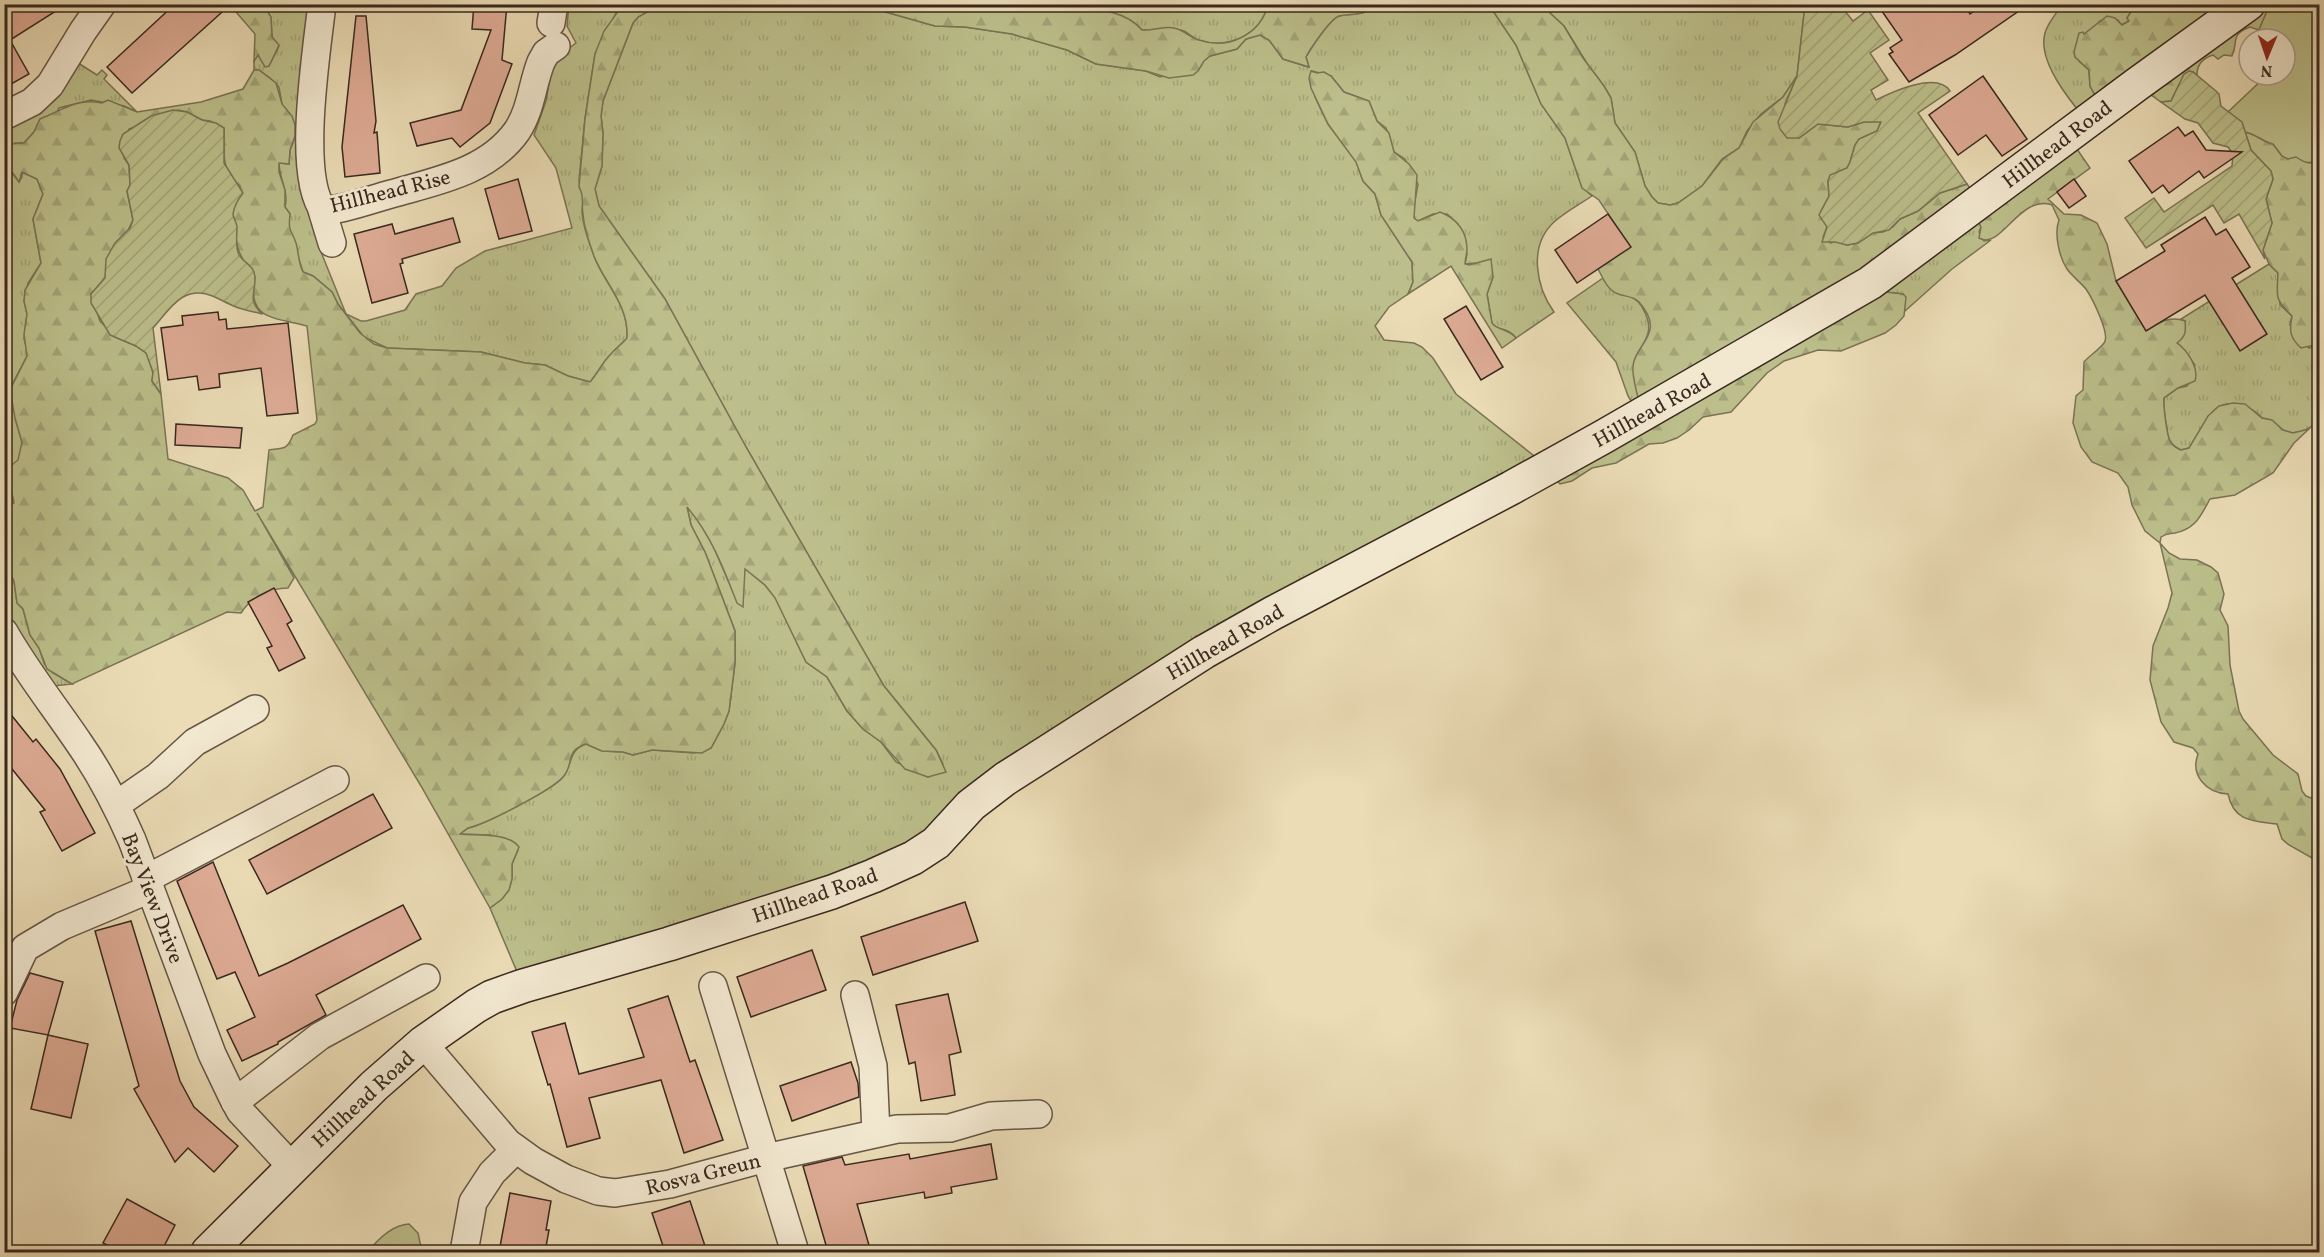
<svg xmlns="http://www.w3.org/2000/svg" width="2324" height="1257" viewBox="0 0 2324 1257" font-family="Vollkorn,serif">
<style>
.grass{fill:url(#grass-tufts);stroke:#7a7455;stroke-width:1.5}
.forest{fill:url(#forest-firs);stroke:#7a7455;stroke-width:1.5;fill-rule:evenodd}
.park{fill:#bcbf8b;stroke:#7a7455;stroke-width:1.5}
.garden{fill:url(#garden-furrows);stroke:#7a7455;stroke-width:1.5}
.building{fill:#deab95;stroke:#39291f;stroke-width:1.5}
.lines{fill:none;stroke-linecap:round;stroke-linejoin:round}
.street-casing{stroke:#665645;stroke-width:30}
.secondary-casing{stroke:#39291f;stroke-width:36}
.street{stroke:#f2e8d0;stroke-width:27}
.secondary{stroke:#f2e8d0;stroke-width:33}
.labels{text-anchor:middle;stroke-width:6;stroke-linejoin:round;paint-order:stroke}
.street-label{font-size:21px;fill:#39291f;stroke:#f2e8d0}
</style>
<defs>
<pattern id="grass-tufts" width="24" height="20" patternUnits="userSpaceOnUse" patternTransform="scale(1.5)"><rect width="24" height="20" fill="#bcbf8b"/><path d="M3 7l-1-3M5 7V3M7 7l1-3M15 17l-1-3M17 17v-4M19 17l1-3" fill="none" stroke="#a2a478"/></pattern>
<pattern id="forest-firs" width="22" height="20" patternUnits="userSpaceOnUse" patternTransform="scale(1.5)"><rect width="22" height="20" fill="#bcbf8b"/><path d="M5 1l3.5 6h-7zM16 11l3.5 6h-7z" fill="#a2a478"/></pattern>
<pattern id="garden-furrows" width="10" height="10" patternUnits="userSpaceOnUse" patternTransform="scale(1.5)"><rect width="10" height="10" fill="#bcbf8b"/><path d="M-1 1l2-2M0 10L10 0M9 11l2-2" fill="none" stroke="#a2a478"/></pattern>
</defs>
<rect width="100%" height="100%" fill="#ebdcb6"/>
<filter id="stains"><feTurbulence type="fractalNoise" baseFrequency=".00333" numOctaves="4"/><feColorMatrix values="0 0 0 0 .2 0 0 0 0 .09 0 0 0 0 .02 0 0 0 .5 -.17"/></filter>
<radialGradient id="worn" r=".72"><stop offset=".6" stop-color="#630" stop-opacity="0"/><stop offset="1" stop-color="#630" stop-opacity=".3"/></radialGradient>
<!-- grass -->
<g class="grass">
<polygon points="1544,4 1805,5 1797,76 1783,97 1761,114 1747,131 1739,148 1722,159 1702,186 1678,203 1670,205 1658,203 1652,197 1645,186 1635,152 1615,123 1611,98 1604,86 1588,65 1564,26 1551,14"/>
<path d="M267 5H321L319 247 346 314 361 321H366L405 310 416 294 442 286 456 268 485 251 572 228 556 168 534 135 546 101 553 60 576 43 567 26 569 5H620L595 54 585 118 579 180C579 186 581 188 583 193 585 198 582 206 582 212 583 228 590 246 596 261 608 288 629 306 627 338 622 344 615 349 610 355 602 363 598 373 590 382L568 376 545 365 525 363 481 352 387 348 364 337 338 304 332 292 313 276 303 272 288 225 290 214 285 207C289 192 279 178 279 163L289 164 290 150 294 140 282 104 279 87 270 78 259 70H254V61L258 55 262 60 271 62 279 46 272 37 271 18 266 9Z"/>
<path d="M659 5H861L935 26 965 27 1012 34 1067 50 1096 64 1146 71 1160 77 1201 66 1203 61 1210 56 1237 49 1246 39 1260 35 1269 40 1283 59 1309 67 1306 57C1311 48 1330 19 1339 16 1353 13 1363 17 1374 5H1489L1516 45 1541 104 1565 138 1582 187 1592 196C1580 204 1565 212 1554 222 1528 246 1536 287 1554 312L1516 338C1508 327 1498 331 1492 324L1487 294 1493 277 1476 263 1465 264 1467 254 1458 224 1447 214H1433L1418 221 1414 218 1413 212 1418 184 1405 159 1394 152 1386 128 1377 121 1369 101 1344 92 1331 76 1312 71 1315 97 1328 124 1356 161 1363 181 1375 194 1381 215 1412 262 1413 282 1408 294 1389 307 1375 326 1384 340 1414 343 1422 347 1433 358 1456 394 1548 467 1413 539 945 834 523 986 490 908 502 899 509 890 512 879V864L518 850 491 835 460 834 468 828C483 825 554 789 563 777 573 764 568 750 586 744L602 751 623 752 633 755 652 750 694 753 711 748 724 724 729 711 735 663V631L705 552 691 525 687 506 699 521 713 546 733 592 745 568 765 585 776 598 806 662 827 677 847 711 863 729 881 742 896 762 928 777 943 764 936 750 884 686 746 447 665 299 599 206 595 189 602 166 603 133 601 116 603 101 633 23 638 17Z"/>
<path d="M1055 5H1268C1260 35 1230 49 1201 41 1194 39 1190 34 1184 31 1172 26 1155 31 1142 30 1122 7 1087 10 1060 7Z"/>
<path d="M2061 5H2148L2132 10 2127 18 2129 21 2121 25 2118 20 2100 21 2092 30 2084 34 2077 43 2075 52 2079 61 2089 70 2090 86 2096 97 2087 121C2070 101 2037 61 2045 33 2048 22 2056 15 2061 5Z"/>
<polygon points="67,56 97,75 102,70 107,75 104,79 137,112 124,106 91,100 59,108 57,112 40,119 34,132 24,143 15,143 5,148 5,116"/>
<polygon points="4,163 19,182 22,177 22,172 37,179 43,194 33,219 41,263 28,283 24,301 27,314 24,339 27,349 27,356 13,383 15,418 22,442 22,448 10,490 14,503 5,509"/>
<polygon points="1977,219 1981,227 1979,232 1984,241 1991,240 1952,269 1905,311 1903,294 1885,292"/>
<path d="M2269 264 2278 273 2280 305 2292 316 2290 325 2309 348 2319 344V421C2308 430 2292 439 2279 427 2272 421 2272 420 2262 418 2256 411 2251 409 2242 406 2211 395 2204 428 2189 448L2181 450C2176 448 2173 446 2170 441 2167 436 2163 405 2164 398L2178 388 2187 386 2195 365C2188 357 2185 348 2177 343L2185 321 2181 319Z"/>
<path d="M1603 278C1613 296 1633 291 1642 307 1660 337 1637 342 1634 370 1633 375 1636 379 1636 384 1638 394 1639 405 1640 416L1628 396 1616 362 1567 303Z"/>
<polygon points="4,564 14,581 17,603 23,609 30,635 39,648 44,663 53,673 72,684 53,686 5,631"/>
</g>
<!-- forest -->
<g class="forest">
<polygon points="2148,4 2247,5 2096,97 2090,86 2089,70 2075,57 2074,52 2079,33 2083,32 2084,34 2107,16 2115,18 2122,25 2129,21 2127,18 2132,10"/>
<polygon points="230,5 267,5 266,9 271,17 272,37 279,45 269,66 265,67 258,55 254,61 255,34"/>
<path d="M620 5H659L638 17 633 23 603 101 601 116 603 133 602 166 595 189 599 206 665 299 746 447 884 686 936 750 946 772 928 777 905 769 881 742 863 729 847 711 827 677 806 662 775 598 765 585 745 569 743 607 737 603C724 569 711 535 687 507L691 525 705 552 735 631V663L729 711 724 724 711 748 702 753 652 750 633 755 623 752 602 751 586 744C564 751 575 764 563 777 550 791 486 824 468 828L460 834C476 836 508 832 519 847L512 864V879L509 890 502 899 490 908 421 786 257 513 294 578 288 588C269 588 251 597 241 613L227 612 72 684 47 669 39 648 30 635 23 609 17 603 14 581 5 564V509L14 503C12 488 0 472 18 460L22 442 15 418 10 390 27 356 24 334 27 314 24 301 25 290 41 263 33 219 43 194 37 179 22 172 19 182C9 165 5 171 5 148L11 144 24 143 34 132 40 119C63 110 75 98 102 103L108 100 137 112 201 102 243 89 254 70H259L276 83 282 104 292 116 295 125V136L290 150 289 164 279 163V172L285 190V207L290 214C288 233 291 228 296 243 299 253 298 262 303 272L313 276 332 292 338 304 360 333 374 344 387 348 481 352 525 363 545 365 568 376 590 382C598 373 602 363 610 355 615 349 622 344 627 338 629 305 605 284 594 256 589 242 584 229 583 214 581 204 585 196 579 187L585 119 595 54 604 31 617 13ZM178 110 187 112 202 120 210 121 224 128C225 152 219 168 240 186 239 195 233 205 233 214 233 219 237 223 236 228 235 252 242 258 255 277 246 320 274 317 307 326L317 420 315 424 293 435C287 450 284 448 269 450L263 507 255 511 243 490 228 478 168 459 161 394 152 381 153 373 149 360 146 353 136 346 110 335 107 328 100 321 91 294 105 278 133 220 127 191 130 185 129 165 124 158 129 129Z"/>
<path d="M861 5H1055L1060 7C1088 10 1121 6 1142 30 1153 31 1163 26 1174 28 1184 30 1189 37 1199 40 1228 50 1260 35 1268 5H1374C1363 17 1353 13 1339 16 1330 19 1311 48 1306 57L1309 67 1283 59 1269 40 1260 35 1246 39 1237 49 1210 56 1204 61 1198 71 1193 75 1169 78 1146 71 1096 64 1067 50 1012 34 965 27 935 26Z"/>
<path d="M1489 5H1544L1551 14 1564 26 1583 58 1604 86 1611 98 1615 123 1635 152 1645 186 1652 197 1658 203 1670 205 1678 203 1702 186 1723 159 1739 148 1753 122 1783 97 1797 76 1785 104 1799 138 1818 124 1848 127 1864 122 1881 121 1877 131 1859 139 1855 145 1850 162 1847 168 1830 176 1828 181 1829 196 1821 211 1827 227 1823 237 1831 243 1835 241 1847 245 1858 243 1873 233 1883 232 1893 227 1900 219 1918 211 1940 193 1967 184 1979 201 1917 249 1638 398C1636 388 1632 376 1633 366 1635 343 1667 334 1639 302 1634 296 1626 297 1618 294 1607 290 1603 278 1598 269L1630 247 1599 200 1582 188 1565 138 1541 104 1516 45Z"/>
<path d="M2249 5H2276L2267 11 2259 30 2250 27C2229 35 2239 42 2232 56L2224 55 2218 59 2213 55C2203 58 2197 65 2197 75L2193 72 2179 85 2171 101 2161 102 2137 85Z"/>
<path d="M1311 71 1317 73 1324 72 1331 76 1344 92 1369 101 1377 121 1389 133 1394 152 1409 164 1417 175 1414 218 1418 221 1440 212C1456 218 1467 231 1467 249 1467 255 1465 258 1465 264L1469 265 1491 259 1493 277 1487 294 1492 323C1498 331 1508 328 1516 338L1502 348 1451 266 1408 294 1413 282 1412 262 1381 215 1375 194 1363 181 1356 162 1328 124 1311 88 1309 78Z"/>
<path d="M2245 132C2256 134 2263 142 2273 144L2282 156C2286 156 2293 156 2297 157 2308 162 2306 166 2319 159V344L2301 348C2290 338 2289 331 2292 316 2274 298 2277 298 2278 273L2269 264 2263 250 2272 223 2266 199 2273 179 2271 171 2251 150Z"/>
<path d="M2068 136 2090 168 2048 199 2064 214 2081 215 2097 223 2107 244 2116 281 2146 330C2159 323 2170 315 2185 321 2186 332 2186 336 2177 343 2188 351 2199 368 2195 381L2178 388 2164 398C2163 405 2167 436 2170 441 2173 446 2176 448 2181 450L2189 448 2208 416 2219 406 2233 403 2245 404 2262 418 2272 420 2283 430 2293 433 2309 429 2294 443 2273 473 2235 495 2210 499C2201 515 2196 529 2175 533 2168 534 2167 533 2161 537L2160 543 2169 553 2180 559 2197 560 2211 567 2218 573 2224 594 2220 610 2228 626 2230 665 2239 711 2243 719 2273 755 2298 774 2302 791 2306 796 2319 801V862L2289 845 2282 839 2277 824C2253 821 2234 822 2228 794 2206 793 2190 775 2198 754L2193 748 2174 742 2161 722 2150 680 2153 646 2168 608 2172 593 2160 543 2145 531 2132 505 2128 487 2118 473 2092 462 2081 447 2073 423 2076 396 2083 390 2084 362C2090 355 2099 350 2104 343 2111 335 2092 298 2086 289 2080 282 2072 276 2067 269 2059 257 2054 233 2059 220L2052 205C2019 194 2001 251 1979 238L1981 227 1977 219Z"/>
<polygon points="1885,292 1903,294 1906,297 1904,316 1896,325 1885,333 1841,351 1818,350 1784,361 1767,373 1731,412 1703,417 1689,430 1677,438 1663,443 1649,444 1616,463 1592,468 1572,481 1560,484 1555,479"/>
</g>
<!-- park -->
<g class="park">
<path d="M2276 5H2319V159C2309 165 2305 163 2296 157L2288 159 2282 156 2273 144C2263 142 2256 134 2245 132 2242 121 2236 118 2228 112L2267 75H2285V39H2266L2259 30 2267 11Z"/>
<path d="M409 1224 418 1233 422 1252H368C378 1239 393 1225 409 1224Z"/>
</g>
<!-- garden -->
<g class="garden">
<path d="M1805 5H1840L1853 21 1868 10 1889 40 1870 53 1888 80 1871 90 1876 100C1892 92 1937 71 1950 91L1918 113 1967 184 1940 193 1918 211 1900 219 1889 230 1873 233 1858 243 1847 245 1835 242H1822L1827 227 1819 215 1829 196 1828 181 1830 175 1847 168 1850 162 1855 145 1859 139 1877 131 1881 122H1864L1848 127 1818 124 1799 138H1787L1780 129 1778 122 1797 76Z"/>
<polygon points="2189,71 2193,72 2216,91 2219,94 2221,106 2242,122 2251,150 2271,171 2273,179 2266,199 2272,223 2263,250 2265,259 2239,214 2224,223 2213,205 2146,248 2125,218 2154,198 2164,212 2232,166 2233,154 2228,147 2213,143 2198,123 2185,119 2161,102 2171,101 2184,74"/>
<path d="M173 110 187 112 202 120 216 123 224 128V163L243 193C239 198 234 207 233 214 233 218 237 223 237 227 237 237 235 246 239 255 243 262 251 264 254 272 259 289 244 299 263 314 254 312 244 310 236 307 218 300 203 286 183 297 171 304 162 318 153 328L161 394 152 381 153 372 146 353 136 346 110 335 91 303V294L105 278 106 259 115 243 130 228 133 220 127 191 130 185 129 165 119 148 120 141 123 134 151 116Z"/>
</g>
<!-- building -->
<g class="building">
<polygon points="14,4 67,4 10,40 29,74 4,88 4,10"/>
<polygon points="175,4 231,4 132,93 107,67"/>
<polygon points="474,4 507,4 502,60 512,64 490,123 460,147 452,138 417,146 410,123 461,110 491,30 472,29"/>
<polygon points="1877,4 1964,4 1970,14 1984,4 2029,4 1955,55 1909,82 1889,54 1893,52 1890,48 1902,40"/>
<polygon points="356,16 366,16 376,121 374,133 377,132 380,173 345,177 342,147"/>
<polygon points="1983,76 2027,139 2002,156 1986,135 1958,155 1929,115"/>
<polygon points="2178,127 2185,136 2193,131 2206,150 2242,152 2204,178 2199,171 2169,193 2163,185 2152,193 2129,161"/>
<polygon points="518,179 532,231 499,239 485,189"/>
<polygon points="2074,179 2086,196 2069,208 2057,192"/>
<polygon points="1608,214 1631,247 1577,283 1555,250"/>
<polygon points="2205,217 2216,235 2226,229 2250,267 2232,278 2267,334 2240,351 2205,295 2146,331 2116,281 2165,251 2161,245"/>
<polygon points="453,218 460,242 402,259 403,263 400,264 408,293 372,303 354,234 392,224 395,234"/>
<polygon points="1466,306 1503,367 1481,380 1444,319"/>
<polygon points="218,312 219,320 226,319 227,329 288,323 298,413 267,416 261,368 219,374 220,387 199,390 197,376 168,380 161,328 183,325 182,316"/>
<polygon points="176,424 242,428 240,448 175,445"/>
<polygon points="274,588 292,621 287,624 305,658 279,671 267,648 272,646 248,602"/>
<polygon points="4,706 33,742 36,739 60,769 95,833 62,851 40,812 45,810 4,759"/>
<polygon points="373,794 392,828 267,894 249,860"/>
<polygon points="213,862 259,976 288,963 403,905 421,939 316,995 326,1015 278,1042 278,1044 242,1061 227,1030 255,1017 235,972 217,979 177,881"/>
<polygon points="965,902 978,941 873,975 861,937"/>
<polygon points="131,921 180,1081 194,1107 238,1146 214,1172 188,1148 175,1162 134,1089 139,1086 95,931"/>
<polygon points="812,950 826,990 751,1017 737,977"/>
<polygon points="30,973 63,982 48,1035 10,1028 17,1000"/>
<polygon points="948,994 961,1052 949,1055 955,1095 921,1101 915,1062 909,1064 896,1005"/>
<polygon points="668,996 690,1062 695,1060 723,1140 684,1153 661,1080 589,1098 600,1138 567,1147 550,1084 548,1085 532,1032 565,1023 579,1074 644,1057 628,1009"/>
<polygon points="48,1035 88,1044 71,1118 31,1109"/>
<polygon points="851,1062 858,1083 859,1097 792,1121 780,1086"/>
<polygon points="991,1144 997,1179 951,1187 952,1193 925,1198 924,1192 857,1204 871,1252 828,1252 803,1166 842,1157 845,1165 909,1154 910,1159"/>
<polygon points="510,1193 551,1201 546,1230 549,1230 545,1252 499,1252"/>
<polygon points="127,1199 175,1225 161,1252 121,1252 103,1243"/>
<polygon points="690,1201 707,1252 665,1252 652,1213"/>
</g>
<g class="lines">
<defs>
<g id="street">
<path d="M322 4C317 49 296 177 324 211 346 209 369 200 391 194 436 181 488 172 517 131 531 110 532 85 541 62L546 53 556 46"/>
<polyline points="551,23 554,4"/>
<polyline points="4,116 32,102 50,85 83,31 102,4"/>
<polyline points="322,210 332,243"/>
<path d="M4 632C26 671 54 706 79 743 100 773 117 806 132 840L212 1054 232 1096 240 1111 292 1167"/>
<polyline points="116,805 158,776 195,742 255,709"/>
<polyline points="146,879 335,780"/>
<polyline points="713,986 795,1252"/>
<polyline points="4,992 25,948 62,926 150,889"/>
<polyline points="855,995 873,1066 876,1133"/>
<polyline points="423,1043 508,1143 533,1161 566,1179 598,1191 615,1193 670,1184 766,1158 897,1129 950,1128 991,1116 1038,1114"/>
<polyline points="235,1102 320,1036 426,978"/>
<polyline points="464,1252 473,1202 492,1173 516,1149"/>
</g>
<polyline id="secondary" points="208,1252 374,1086 423,1043 476,1006 492,997 523,986 669,944 832,892 873,876 913,858 936,843 971,805 1005,779 1204,652 1273,613 1511,488 1603,437 1870,283 2136,85 2248,4"/>
</defs>
<!-- street casing -->
<use href="#street" class="street-casing"/>
<!-- secondary casing -->
<use href="#secondary" class="secondary-casing"/>
<!-- street -->
<use href="#street" class="street"/>
<!-- secondary -->
<use href="#secondary" class="secondary"/>
</g>
<g class="labels">
<!-- street labels -->
<g class="street-label">
<text transform="translate(2057 144) rotate(-37)" y="7">Hillhead Road</text>
<text transform="translate(390 191) rotate(-14)" y="7">Hillhead Rise</text>
<text transform="translate(1652 410) rotate(-29)" y="7">Hillhead Road</text>
<text transform="translate(1225 642) rotate(-30)" y="7">Hillhead Road</text>
<text transform="translate(815 895) rotate(-19)" y="7">Hillhead Road</text>
<text transform="translate(153 898) rotate(69)" y="7">Bay View Drive</text>
<text transform="translate(363 1099) rotate(-43)" y="7">Hillhead Road</text>
<text transform="translate(703 1174) rotate(-14)" y="7">Rosva Greun</text>
</g>
</g>
<!-- margin -->
<rect width="2324" height="1257" fill="none" stroke="#ebdcb6" stroke-width="24"/>
<rect x="6" y="6" width="2312" height="1245" fill="none" stroke="#39291f" stroke-width="3"/>
<rect x="12" y="12" width="2300" height="1233" fill="none" stroke="#39291f" stroke-width="1.5"/>
<!-- north arrow -->
<g transform="translate(2267 57) rotate(182)"><circle r="28" fill="#f2e8d0" stroke="#a89c89" stroke-width="1.5"/>
<path d="M0-4.5L10 22L0 15L-10 22Z" fill="#8f2418"/>
<text y="-9" font-size="16" font-weight="bold" text-anchor="middle" fill="#39291f">N</text>
</g>
<rect width="100%" height="100%" filter="url(#stains)"/>
<rect width="100%" height="100%" fill="url(#worn)"/>
</svg>
